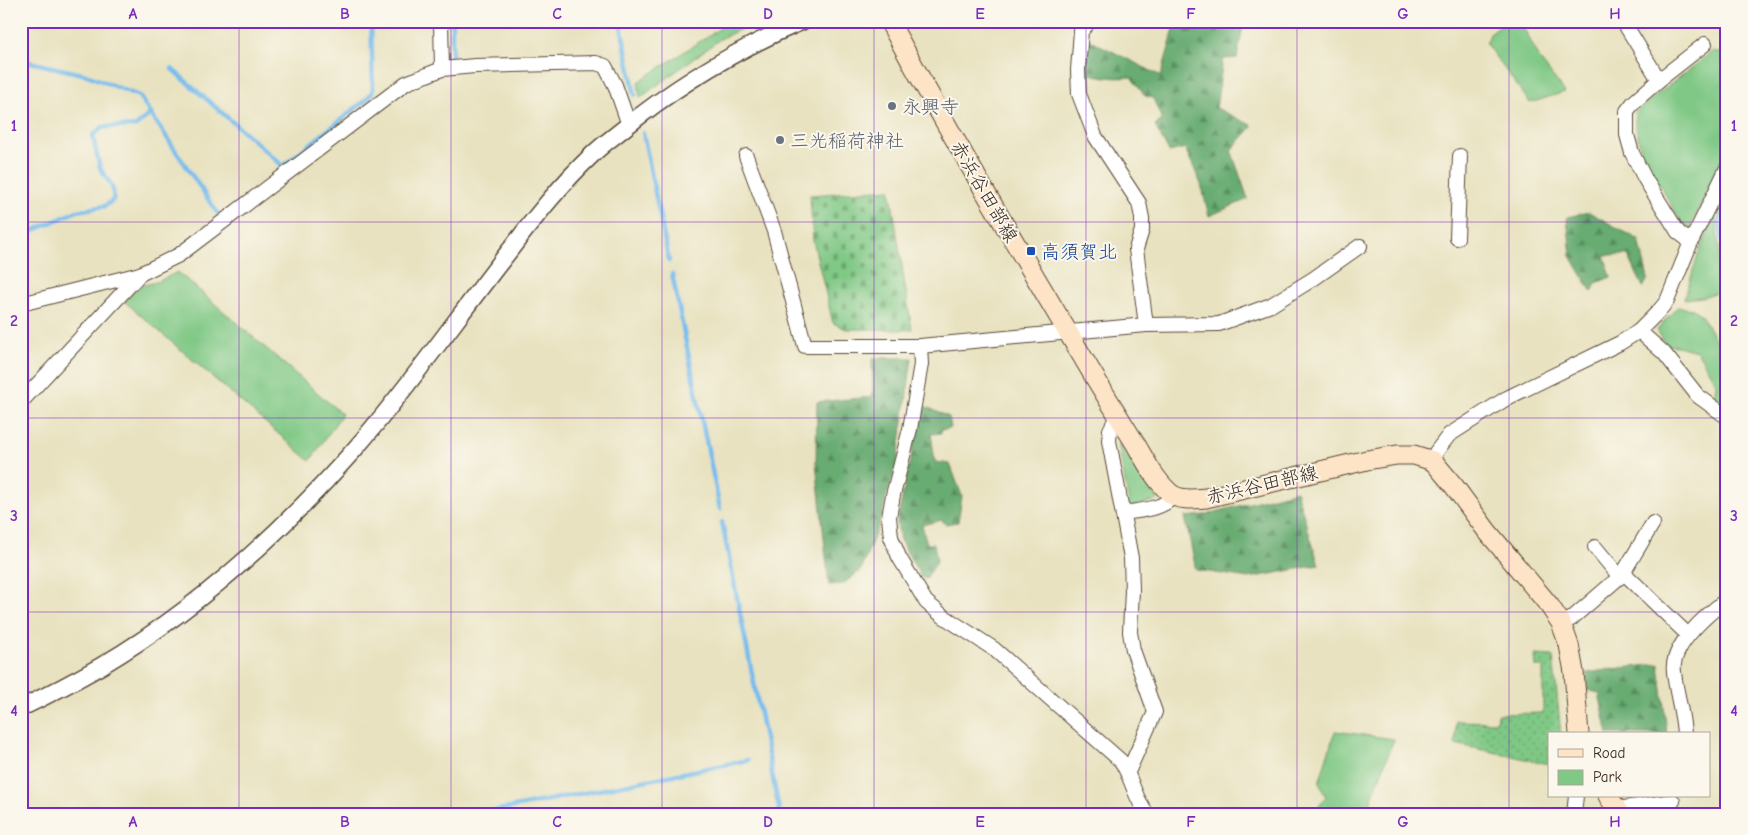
<svg xmlns="http://www.w3.org/2000/svg" width="1748" height="835" viewBox="0 0 1748 835" font-family="'Comic Neue','Klee One',sans-serif">
<style>
.green{fill:#7fc885;stroke:#5d7952}
.forest{fill:url(#forest-firs);stroke:#516b48}
.cemetery{fill:url(#cemetery-stones);stroke:#5d7952}
.garden{fill:url(#garden-dots);stroke:#5d7952}
.lines{fill:none;stroke-linecap:round;stroke-linejoin:round}
.stream{stroke:#76bced;stroke-width:4.5}
.minor-casing{stroke:#554636;stroke-width:16}
.tertiary-casing{stroke:#554636;stroke-width:19}
.secondary-casing{stroke:#554636;stroke-width:21}
.minor{stroke:#fff;stroke-width:14}
.tertiary{stroke:#fff;stroke-width:16}
.secondary{stroke:#fee4c6;stroke-width:19}
.grid{fill:none;stroke:#7b2cbf;stroke-width:1;stroke-opacity:0.55}
.worship-dot{fill:#6b7280;stroke:#fbf7ec;stroke-width:2}
.transit-dot{fill:#1a4fb4;stroke:#fbf7ec;stroke-width:2}
.labels{text-anchor:middle;stroke-width:4;stroke-linejoin:round;paint-order:stroke}
.worship-label{font-size:19px;fill:#5b616d;stroke:#fbf7ec;text-anchor:start}
.street-label{font-size:19px;fill:#3b2a1e;stroke:#fbf7ec}
.transit-label{font-size:19px;fill:#164399;stroke:#fbf7ec;text-anchor:start}
.neatline{fill:none;stroke:#7b2cbf;stroke-width:2}
.grid-label{font-size:16px;text-anchor:middle;font-weight:bold;fill:#7b2cbf}
</style>
<defs>
<pattern id="forest-firs" width="22" height="20" patternUnits="userSpaceOnUse" patternTransform="scale(1.25)"><rect width="22" height="20" fill="#67ac72"/><path d="M5 1l3.5 6h-7zM16 11l3.5 6h-7z" fill="#568c5d"/></pattern>
<pattern id="cemetery-stones" width="16" height="16" patternUnits="userSpaceOnUse" patternTransform="scale(1.25)"><rect width="16" height="16" fill="#7fc885"/><path d="M2 7V4a2 2 0 0 1 4 0v3zM10 15v-3a2 2 0 0 1 4 0v3z" fill="#69a36c"/></pattern>
<pattern id="garden-dots" width="8" height="8" patternUnits="userSpaceOnUse" patternTransform="scale(1.25)"><rect width="8" height="8" fill="#7fc885"/><path d="M2 2h.1M6 6h.1" fill="none" stroke="#69a36c" stroke-width="1.8" stroke-linecap="round"/></pattern>
</defs>
<rect width="100%" height="100%" fill="#fbf7ec"/>
<filter id="ink" filterUnits="userSpaceOnUse"><feTurbulence type="fractalNoise" baseFrequency=".02" numOctaves="2"/><feDisplacementMap in="SourceGraphic" scale="10" xChannelSelector="R" yChannelSelector="G"/><feConvolveMatrix kernelMatrix="1 2 1 2 8 2 1 2 1" color-interpolation-filters="sRGB"/></filter>
<filter id="wash" filterUnits="userSpaceOnUse"><feTurbulence type="fractalNoise" baseFrequency=".0096" numOctaves="4" result="noise"/><feDisplacementMap in="SourceGraphic" scale="20" xChannelSelector="R" yChannelSelector="G"/><feGaussianBlur stdDeviation="1.12" result="paint"/><feColorMatrix in="noise" values="0 0 0 0 0 0 0 0 0 0 0 0 0 0 0 0 0 1.4 0 .05"/><feComposite in="paint" operator="in"/></filter>
<g filter="url(#wash)">
<rect width="100%" height="100%" fill="#e8e2c0"/>
<!-- green -->
<g class="green">
<polygon points="731,21 758,21 720,39 640,98 638,82"/>
<polygon points="1507,21 1520,21 1541,61 1565,92 1530,103 1486,44 1490,34"/>
<polygon points="1713,51 1727,54 1727,151 1690,227 1683,226 1660,185 1648,170 1640,147 1635,122 1635,112"/>
<polygon points="1715,216 1721,262 1727,289 1703,297 1684,299 1700,249"/>
<polygon points="178,272 342,414 310,461 124,301 140,286 156,282"/>
<polygon points="1677,307 1693,309 1701,315 1727,359 1724,384 1727,388 1727,410 1714,398 1716,383 1697,351 1677,346 1666,345 1657,330"/>
<polygon points="1118,443 1150,490 1159,499 1130,509"/>
<polygon points="1335,731 1394,739 1366,814 1314,814 1326,796 1319,783"/>
</g>
<!-- forest -->
<g class="forest">
<path d="M1186 21H1244L1237 58 1223 59 1216 108 1253 126 1231 150 1248 199 1209 216 1201 184 1185 148 1169 152 1155 126 1162 120 1153 98 1145 96 1131 77C1115 79 1102 77 1086 73L1088 39 1161 76 1174 29 1183 24Z"/>
<polygon points="1589,212 1639,240 1648,279 1643,287 1628,255 1604,255 1611,277 1596,283 1592,292 1571,256 1567,217"/>
<polygon points="872,358 912,358 897,464 886,497 881,519 861,570 843,584 829,585 816,463 817,402 873,397"/>
<polygon points="922,405 949,417 951,428 941,430 941,433 931,434 935,462 950,464 962,496 958,522 945,524 942,520 922,525 927,544 934,544 937,561 926,579 921,577 900,540 897,522"/>
<polygon points="1296,491 1319,565 1249,578 1196,570 1185,517 1204,515"/>
<polygon points="1659,664 1667,734 1608,734 1599,693 1587,690 1587,673 1612,669"/>
</g>
<!-- cemetery -->
<polygon class="cemetery" points="890,189 912,330 846,329 833,323 813,241 810,195"/>
<!-- garden -->
<polygon class="garden" points="1535,655 1553,656 1561,734 1549,734 1549,764 1455,744 1456,721 1496,722 1497,714 1543,713 1543,667 1536,667"/>
<g class="lines">
<!-- stream -->
<g class="stream">
<polyline points="452,21 452,57"/>
<polyline points="620,21 635,95"/>
<polyline points="21,60 87,75 139,96 218,214"/>
<polyline points="172,69 283,166 368,98 373,90 371,21"/>
<polyline points="643,133 669,261"/>
<polyline points="1727,200 1719,221 1727,264"/>
<path d="M21 236 77 211 105 206 113 200C116 184 104 178 100 167 97 157 95 146 93 135L103 127 136 126 151 113"/>
<polyline points="672,274 720,509"/>
<polyline points="722,522 780,814"/>
<polyline points="479,814 748,760"/>
</g>
</g>
</g>
<g filter="url(#ink)">
<g class="lines">
<defs>
<g id="minor">
<polyline points="441,21 442,69"/>
<polyline points="1090,21 1081,31 1078,70 1079,94 1095,136 1139,203 1142,218 1142,230 1136,249 1146,325"/>
<polyline points="1623,21 1659,80"/>
<polyline points="746,156 774,231 805,346 920,346 1146,325 1219,324 1271,305 1313,279 1360,246"/>
<polyline points="1457,238 1460,156"/>
<polyline points="1691,242 1678,232 1645,179 1632,153 1627,135 1627,111 1634,102 1659,80 1705,44"/>
<polyline points="21,304 140,274 179,255 406,83 442,69 475,66 596,63 605,66 615,85 629,125"/>
<polyline points="1639,331 1664,353 1698,396 1727,417"/>
<path d="M920 346 921 364 910 429 893 495 889 517 891 537 899 557 926 602 943 616 994 649 1121 761C1133 780 1133 795 1147 814"/>
<polyline points="21,402 140,274"/>
<polyline points="1117,416 1110,430 1109,441 1131,558 1132,590 1130,632 1133,650 1155,712 1128,772"/>
<polyline points="1433,461 1436,452 1449,435 1507,398 1620,343 1639,331 1658,312 1667,301 1691,242 1727,168"/>
<path d="M1124 513C1141 510 1161 510 1174 496"/>
<polyline points="1595,547 1620,577"/>
<polyline points="1624,573 1688,635"/>
<polyline points="1561,623 1571,619 1622,575 1653,523"/>
<path d="M1684 734C1683 713 1676 693 1674 672 1670 645 1708 614 1727 599"/>
<polyline points="1617,809 1673,801"/>
<polyline points="1574,814 1576,796"/>
</g>
<path id="tertiary" d="M21 708C48 695 75 681 101 666 196 610 281 533 354 450 409 387 458 316 510 250 536 216 562 183 593 154 602 145 612 138 622 130 677 85 737 49 803 21"/>
<g id="secondary">
<path d="M889 21C950 134 1016 245 1082 356 1099 385 1117 414 1135 443 1145 460 1155 480 1170 493 1179 501 1194 499 1206 498L1367 460 1397 455H1414L1433 461 1454 486 1487 531 1549 605 1561 623 1569 645 1574 672 1579 734"/>
<polyline points="1608,796 1620,814"/>
</g>
</defs>
<!-- minor casing -->
<use href="#minor" class="minor-casing"/>
<!-- tertiary casing -->
<use href="#tertiary" class="tertiary-casing"/>
<!-- secondary casing -->
<use href="#secondary" class="secondary-casing"/>
<!-- minor -->
<use href="#minor" class="minor"/>
<!-- tertiary -->
<use href="#tertiary" class="tertiary"/>
<!-- secondary -->
<use href="#secondary" class="secondary"/>
</g>
</g>
<!-- grid -->
<path class="grid" d="M239 21V814M451 21V814M662 21V814M874 21V814M1086 21V814M1297 21V814M1509 21V814M21 222H1727M21 418H1727M21 612H1727"/>
<!-- markers -->
<g class="worship-dot">
<circle cx="892" cy="106" r="5"/>
<circle cx="780" cy="140" r="5"/>
</g>
<rect class="transit-dot" x="1026" y="246" width="10" height="10" rx="2.5"/>
<g class="labels">
<!-- worship labels -->
<g class="worship-label">
<text x="902" y="113">永興寺</text>
<text x="790" y="147">三光稲荷神社</text>
</g>
<!-- street labels -->
<g class="street-label">
<text transform="translate(985 191) rotate(60)" y="7">赤浜谷田部線</text>
<text transform="translate(1262 484) rotate(-13)" y="7">赤浜谷田部線</text>
</g>
<!-- transit labels -->
<g class="transit-label">
<text x="1041" y="258">高須賀北</text>
</g>
</g>
<!-- margin -->
<rect width="1748" height="835" fill="none" stroke="#fbf7ec" stroke-width="55"/>
<!-- legend -->
<rect x="1548" y="732" width="162" height="65" fill="#fbf7ec" stroke="#aea59a"/>
<rect x="1558" y="749" width="25" height="8" fill="#fee4c6" stroke="#aea59a"/>
<text x="1593" y="758" font-size="15" fill="#3b2a1e">Road</text>
<rect x="1558" y="770" width="25" height="15" fill="#7fc885" stroke="#aea59a"/>
<text x="1593" y="782" font-size="15" fill="#3b2a1e">Park</text>
<rect x="28" y="28" width="1692" height="780" class="neatline"/>
<g class="grid-label">
<text x="133" y="19">A</text>
<text x="345" y="19">B</text>
<text x="557" y="19">C</text>
<text x="768" y="19">D</text>
<text x="980" y="19">E</text>
<text x="1191" y="19">F</text>
<text x="1403" y="19">G</text>
<text x="1615" y="19">H</text>
<text x="14" y="131">1</text>
<text x="1734" y="131">1</text>
<text x="14" y="326">2</text>
<text x="1734" y="326">2</text>
<text x="14" y="521">3</text>
<text x="1734" y="521">3</text>
<text x="14" y="716">4</text>
<text x="1734" y="716">4</text>
<text x="133" y="827">A</text>
<text x="345" y="827">B</text>
<text x="557" y="827">C</text>
<text x="768" y="827">D</text>
<text x="980" y="827">E</text>
<text x="1191" y="827">F</text>
<text x="1403" y="827">G</text>
<text x="1615" y="827">H</text>
</g>
</svg>
